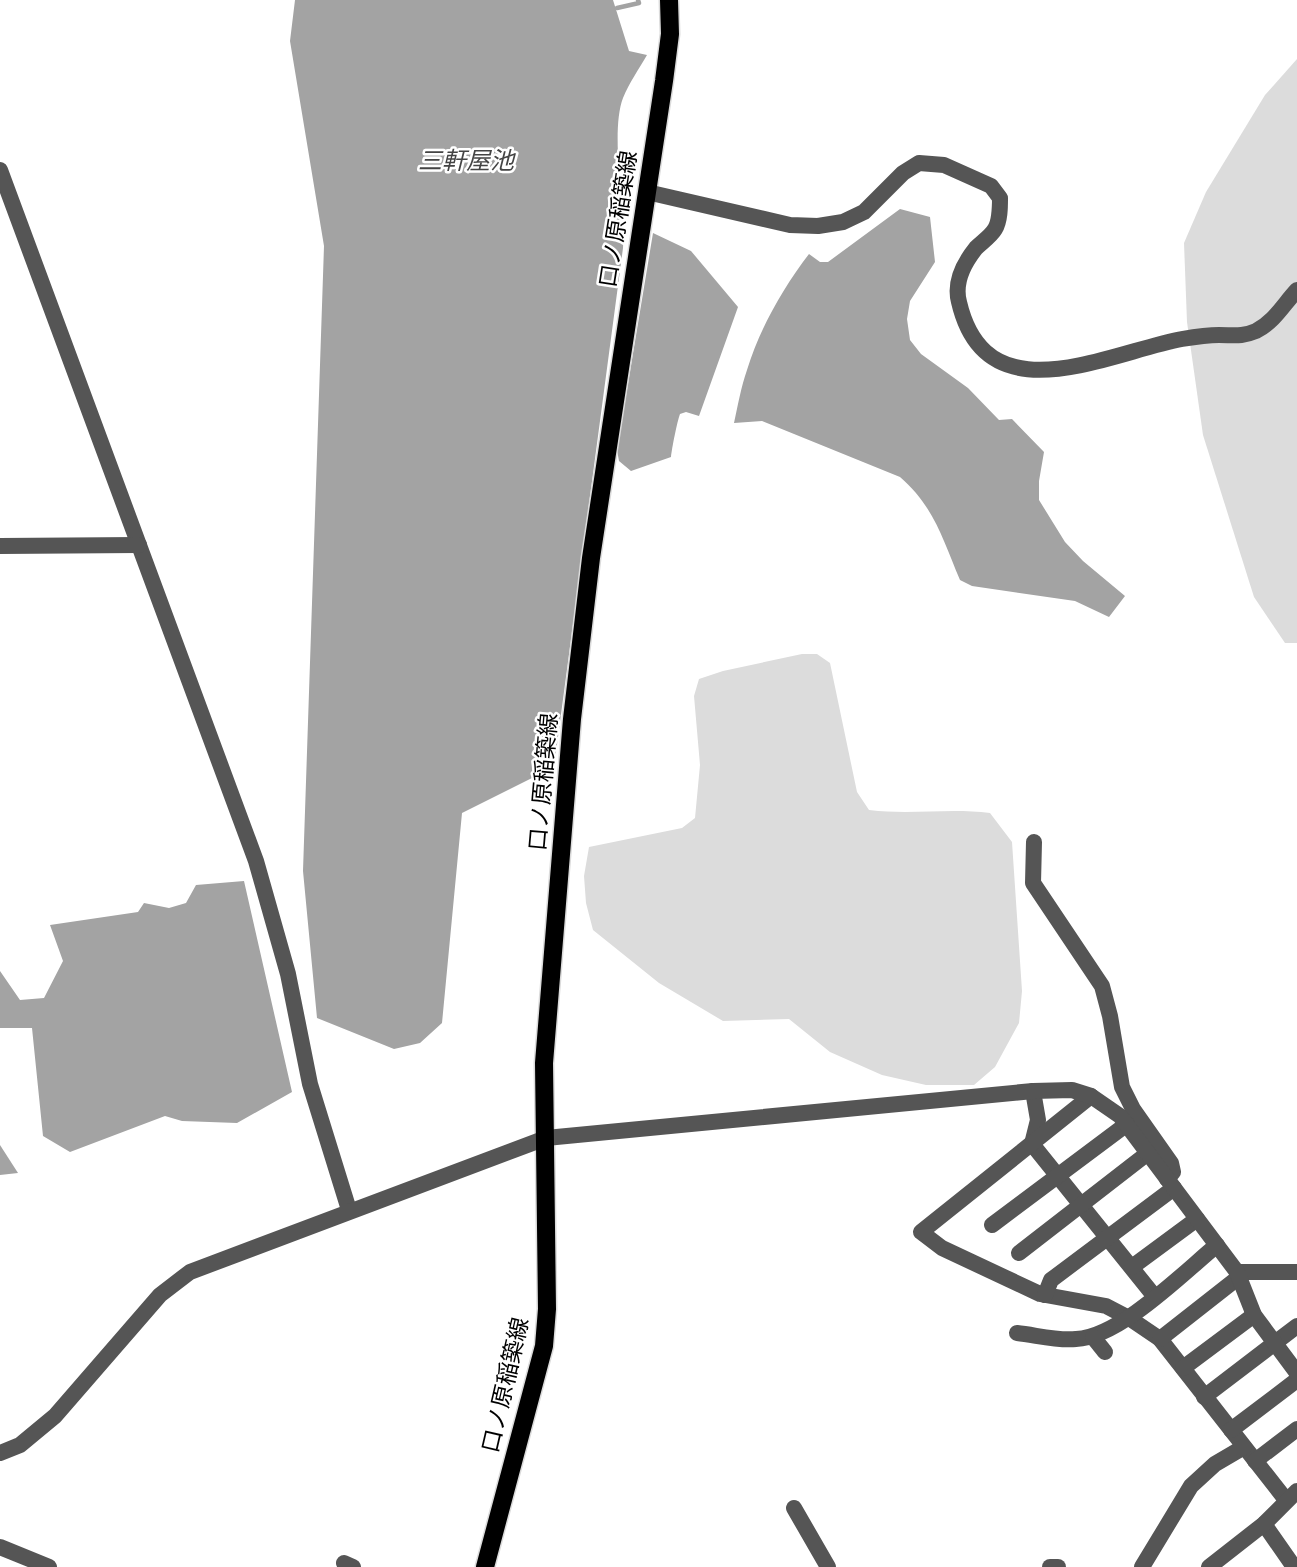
<svg xmlns="http://www.w3.org/2000/svg" width="1297" height="1567" viewBox="0 0 1297 1567" font-family="'Asap Condensed','Noto Sans JP',sans-serif">
<style>
.green{fill:#dcdcdc}
.water{fill:#a3a3a3}
.lines{fill:none;stroke-linecap:round;stroke-linejoin:round}
.stream{stroke:#a3a3a3;stroke-width:4.5}
.major-casing{stroke:#dbdbdb;stroke-width:21}
.minor{stroke:#555;stroke-width:16}
.major{stroke:#000;stroke-width:18}
.labels{text-anchor:middle;stroke-width:5;stroke-linejoin:round;paint-order:stroke}
.street-label{font-size:23px;fill:#000;stroke:#fff}
.water-label{font-size:24px;font-style:italic;fill:#444;stroke:#fff}
</style>
<rect width="100%" height="100%" fill="#fff"/>
<!-- green -->
<g class="green">
<polygon points="1297,59 1297,643 1285,643 1254,597 1203,435 1187,322 1184,243 1206,192 1265,95"/>
<path d="M802 654H817L830 663 857 792 869 810C910 815 950 808 990 813L1012 842 1022 991 1019 1023 995 1067 974 1085H926L882 1075 830 1052 789 1019 723 1021 659 983 593 930 586 903 584 876 589 847 682 828 695 818 700 765 694 696 699 679 723 671Z"/>
</g>
<!-- water -->
<g class="water">
<path d="M295 0H613L629 51 647 55C639 69 629 83 623 98 610 132 625 208 623 248L554 767 462 813 442 1023 420 1043 394 1049 317 1018 303 871 324 246 290 41Z"/>
<path d="M900 209 930 217 935 262 910 301 907 319 910 340 921 354 968 388 999 420 1012 419 1044 452 1039 481V500L1065 542 1083 561 1125 596 1109 617 1075 601 972 586 960 580C943 540 934 506 900 477L762 421 734 423C738 405 741 387 747 370 760 328 783 288 809 254L820 262H828Z"/>
<path d="M653 233 691 251 738 307 699 416 686 412 680 414C677 422 672 448 671 457L631 471 619 461 617 450Z"/>
<polygon points="244,881 292,1092 237,1123 182,1121 165,1116 70,1152 43,1136 32,1028 0,1028 0,971 20,1000 44,998 63,961 50,925 138,912 144,903 169,908 186,903 196,885"/>
<polygon points="0,1145 18,1173 0,1175"/>
</g>
<g class="lines">
<!-- stream -->
<polyline class="stream" points="617,8 639,3 638,0"/>
<defs>
<polyline id="major" points="485,1567 544,1346 547,1309 544,1063 572,719 591,558 664,81 670,34 669,0"/>
</defs>
<!-- major casing -->
<use href="#major" class="major-casing"/>
<!-- minor -->
<g class="minor">
<polyline points="0,170 256,861 288,974 310,1084 349,1210"/>
<path d="M647 192 790 225 818 226 843 222 864 212 903 173 919 163 944 165 991 186 1000 198C1000 207 1000 221 995 229 991 236 982 242 976 248 964 263 954 283 959 302 986 418 1107 353 1182 339 1194 337 1208 335 1219 335 1234 335 1242 337 1256 331 1275 321 1283 305 1297 290"/>
<polyline points="0,546 139,545"/>
<polyline points="1034,842 1033,883 1102,986 1110,1016 1122,1087 1133,1109 1171,1163 1173,1172 1167,1179"/>
<polyline points="1033,1091 1038,1120 1032,1144 1155,1297"/>
<polyline points="1091,1096 921,1232 942,1248 1040,1294 1106,1306 1129,1318 1160,1339 1286,1500"/>
<polyline points="992,1225 1127,1124"/>
<polyline points="1019,1253 1148,1153"/>
<polyline points="1132,1267 1197,1219"/>
<polyline points="1237,1272 1297,1272"/>
<polyline points="1045,1295 1051,1280 1174,1188"/>
<path d="M1017 1333C1036 1335 1057 1341 1076 1339 1120 1337 1183 1273 1217 1245"/>
<polyline points="1093,1337 1105,1352"/>
<polyline points="1160,1339 1239,1277"/>
<polyline points="1183,1368 1254,1315"/>
<polyline points="1204,1397 1297,1326"/>
<polyline points="1231,1430 1297,1380"/>
<polyline points="0,1453 20,1445 55,1416 160,1295 190,1272 546,1138 1033,1091 1072,1090 1091,1096 1120,1116 1237,1272 1254,1315 1297,1373"/>
<polyline points="1255,1461 1297,1429"/>
<polyline points="794,1508 828,1567"/>
<polyline points="1264,1524 1294,1567"/>
<polyline points="0,1547 49,1567"/>
<polyline points="344,1563 353,1567"/>
<polyline points="1050,1567 1058,1567"/>
<polyline points="1142,1567 1191,1486 1215,1464 1244,1447"/>
<polyline points="1209,1567 1264,1524 1297,1491"/>
</g>
<!-- major -->
<use href="#major" class="major"/>
</g>
<g class="labels">
<!-- street labels -->
<g class="street-label">
<text transform="translate(618 219) rotate(-81)" y="8">口ノ原稲築線</text>
<text transform="translate(543 782) rotate(-85)" y="8">口ノ原稲築線</text>
<text transform="translate(505 1385) rotate(-77)" y="8">口ノ原稲築線</text>
</g>
<!-- water labels -->
<g class="water-label">
<text x="466" y="169">三軒屋池</text>
</g>
</g>
</svg>
